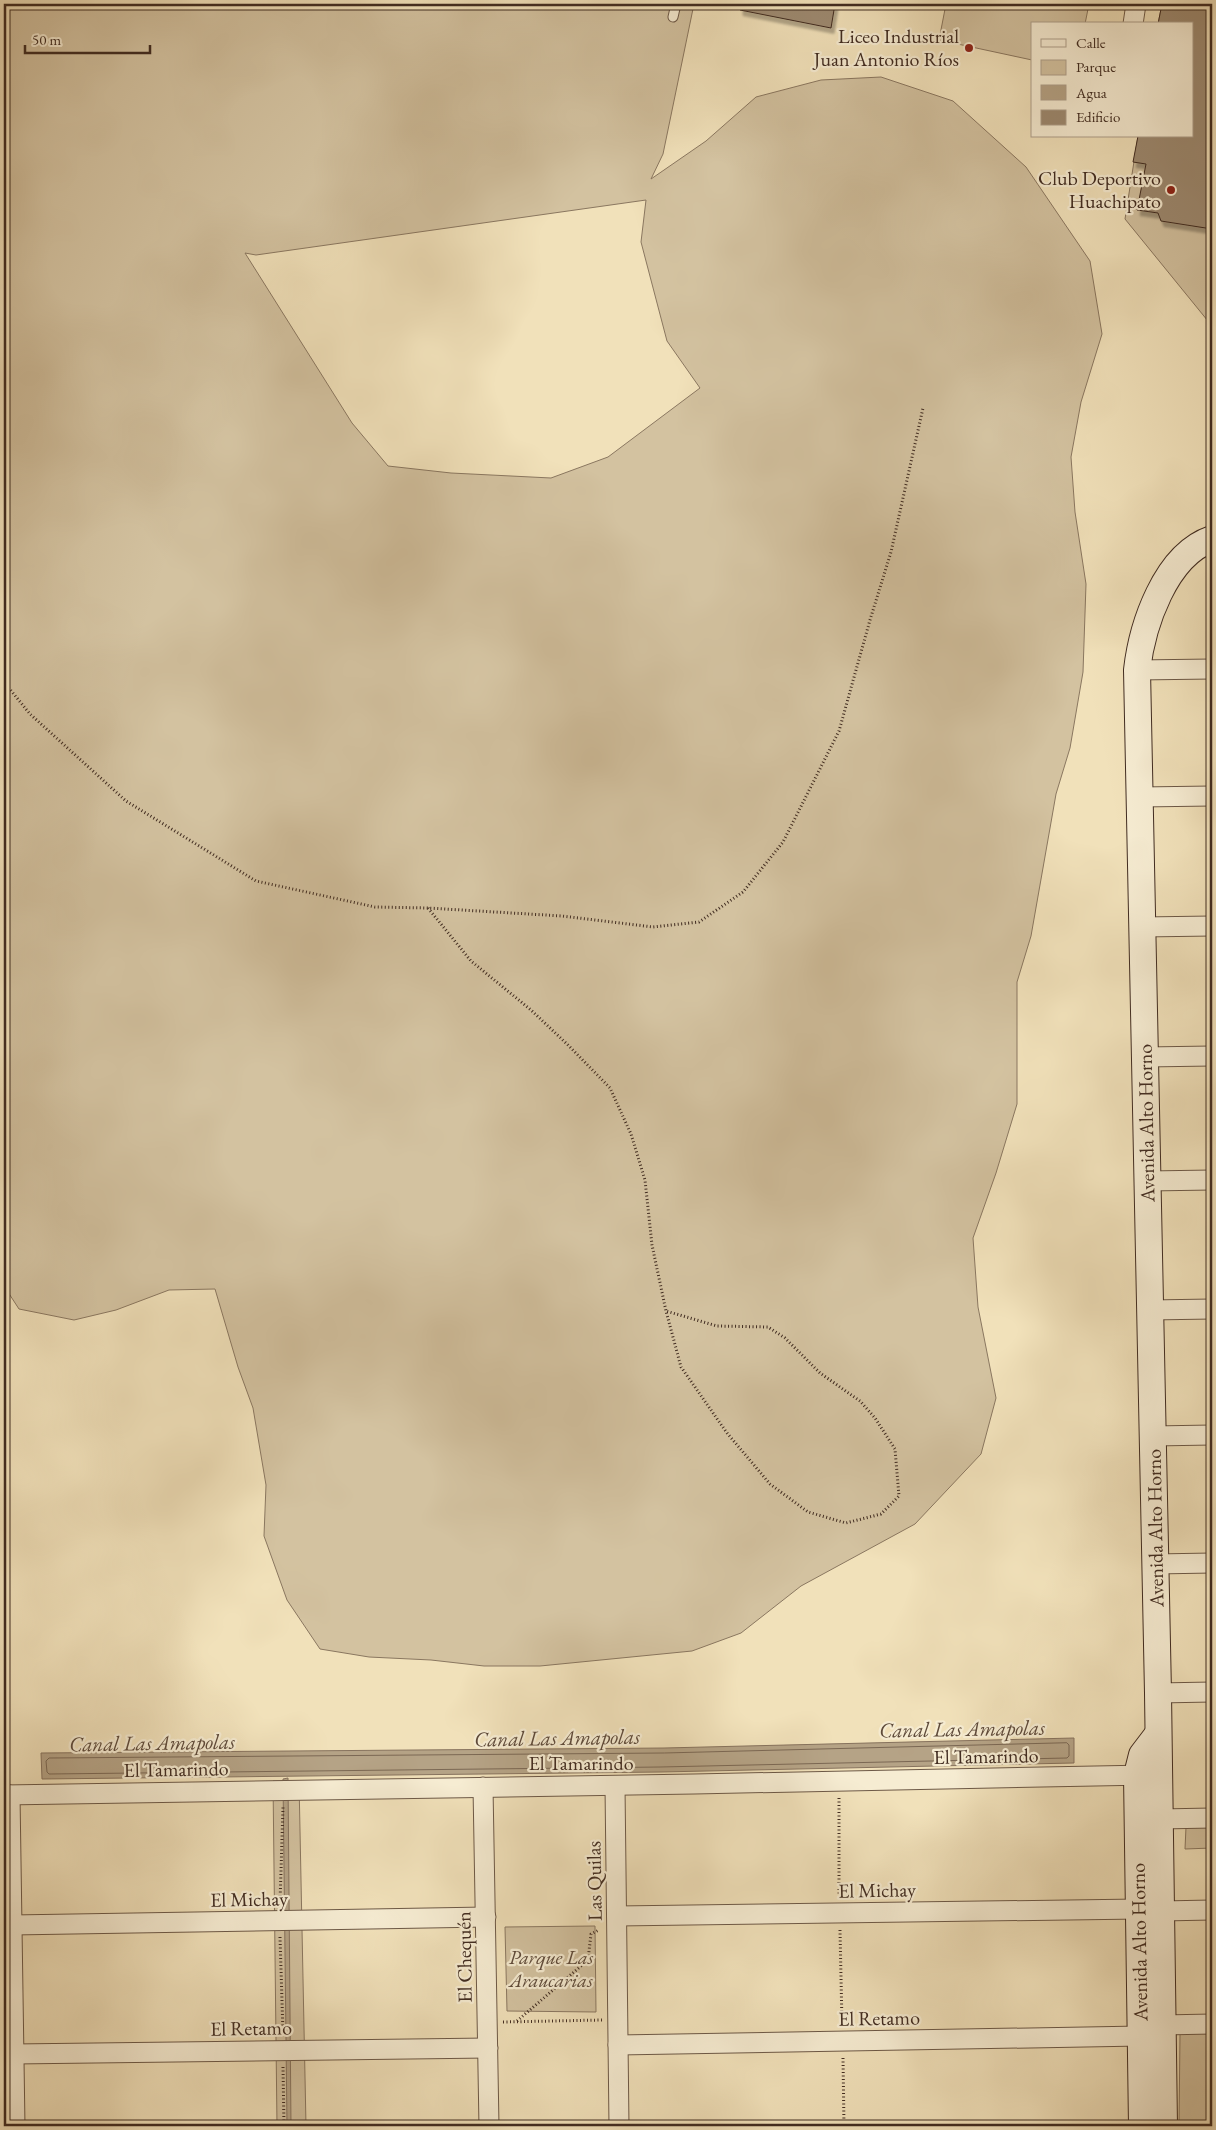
<svg xmlns="http://www.w3.org/2000/svg" width="1216" height="2130" viewBox="0 0 1216 2130" font-family="'EB Garamond',serif">
<style>
.green{fill:#d3c2a0;stroke:#8a7760;fill-rule:evenodd}
.water{fill:#b5a386;stroke:#87735e}
.lines{fill:none;stroke-linecap:round;stroke-linejoin:round}
.shore{stroke:#7b6854;stroke-width:1}
.building{fill:#9d8a71;stroke:#412c21;filter:url(#shadow)}
.lane-casing{stroke:#6d5947;stroke-width:11}
.street-casing{stroke:#6d5947;stroke-width:21}
.secondary-casing{stroke:#412c21;stroke-width:28}
.path{stroke:#412c21;stroke-width:3;stroke-dasharray:1 2.5;stroke-linecap:butt}
.lane{stroke:#f6ecd2;stroke-width:9}
.street{stroke:#f6ecd2;stroke-width:19}
.secondary{stroke:#f6ecd2;stroke-width:26}
.poi-dot{fill:#8f2418;stroke:#f6ecd2;stroke-width:2}
.labels{text-anchor:middle;stroke-width:4.5;stroke-linejoin:round;paint-order:stroke}
.poi-label{font-size:20px;fill:#412c21;stroke:#f6ecd2;text-anchor:end}
.street-label{font-size:20px;fill:#412c21;stroke:#f6ecd2}
.park-label{font-size:20px;font-style:italic;fill:#5e4a3a;stroke:#f6ecd2}
.water-label{font-size:21px;font-style:italic;fill:#5e4a3a;stroke:#f6ecd2}
</style>
<defs>
<filter id="shadow"><feDropShadow dx="3" dy="5.5" stdDeviation="1" flood-color="#0004"/></filter>
</defs>
<rect width="100%" height="100%" fill="#f1e1ba"/>
<filter id="stains"><feTurbulence type="fractalNoise" baseFrequency=".004" numOctaves="4"/><feColorMatrix values="0 0 0 0 .2 0 0 0 0 .09 0 0 0 0 .02 0 0 0 .5 -.17"/></filter>
<radialGradient id="worn" r=".72"><stop offset=".6" stop-color="#630" stop-opacity="0"/><stop offset="1" stop-color="#630" stop-opacity=".3"/></radialGradient>
<!-- green -->
<g class="green">
<path d="M4 4H694L663 154 651 179 706 141 756 97 821 80 881 77 953 101 1026 167 1090 261 1102 334 1081 402 1071 457 1075 512 1086 584 1083 672 1070 748 1056 794 1031 936 1017 982V1104L996 1173 973 1238 978 1307 996 1398 981 1454 915 1524 801 1586 741 1633 692 1651 540 1666H484L431 1660 369 1657 320 1649 287 1600 264 1536 266 1485 253 1408 238 1367 215 1289 169 1290 116 1310 74 1320 19 1309 4 1286ZM646 200 641 242 667 341 700 388 608 457 551 478 451 473 388 466 352 423 245 253 256 255Z"/>
<polygon points="946,4 1089,4 1085,24 1032,24 1032,60 939,40"/>
<polygon points="1162,4 1212,4 1212,326 1125,219 1138,136 1192,136 1192,24 1158,24"/>
<polygon points="273,1781 299,1781 306,2126 277,2126"/>
<polygon points="1186,1827 1212,1827 1212,1848 1185,1849"/>
<polygon points="595,1926 596,2012 507,2011 505,1927"/>
<polygon points="1212,2033 1212,2126 1179,2126 1180,2034"/>
</g>
<!-- water -->
<g class="water">
<polygon points="1074,1738 1074,1763 661,1772 42,1779 41,1753 664,1748"/>
<polygon points="288,1778 291,2126 287,2126 283,1779"/>
</g>
<g class="lines">
<!-- shore -->
<polygon class="shore" points="1067,1743 1069,1745 1069,1756 1067,1758 660,1767 49,1774 47,1772 46,1761 49,1758 664,1753"/>
</g>
<!-- building -->
<g class="building">
<polygon points="740,4 835,4 831,28 740,10"/>
<polygon points="1162,4 1212,4 1212,229 1161,221 1158,213 1137,210 1146,164 1133,162 1138,136 1192,136 1192,24 1158,24"/>
</g>
<g class="lines">
<defs>
<polyline id="lane" points="673,17 676,4"/>
<g id="street">
<polyline points="1133,24 1136,4"/>
<polyline points="1137,670 1212,669"/>
<polyline points="1140,797 1212,796"/>
<polyline points="1142,927 1212,926"/>
<polyline points="1145,1057 1212,1056"/>
<polyline points="1148,1181 1212,1180"/>
<polyline points="1150,1310 1212,1309"/>
<polyline points="1153,1436 1212,1435"/>
<polyline points="1155,1564 1212,1563"/>
<polyline points="1158,1693 1212,1692"/>
<polyline points="615,1786 619,2126"/>
<polyline points="483,1787 489,2126"/>
<polyline points="4,1795 694,1784 1148,1775"/>
<polyline points="10,1795 15,2126"/>
<polyline points="1160,1819 1212,1818"/>
<polyline points="1161,1911 1212,1910"/>
<polyline points="617,1916 1139,1909"/>
<polyline points="12,1925 486,1917"/>
<polyline points="1162,2025 1212,2024"/>
<polyline points="618,2045 1141,2036"/>
<polyline points="14,2054 488,2048"/>
</g>
<g id="secondary">
<polyline points="1142,2126 1137,1775 1142,1755 1158,1734"/>
<path d="M1164 2126 1158 1693 1137 670C1142 626 1165 555 1212 539"/>
</g>
</defs>
<!-- lane casing -->
<use href="#lane" class="lane-casing"/>
<!-- street casing -->
<use href="#street" class="street-casing"/>
<!-- secondary casing -->
<use href="#secondary" class="secondary-casing"/>
<!-- path -->
<g class="path">
<polyline points="4,682 30,714 126,801 256,881 375,907 428,908 562,916 653,927 699,922 743,892 783,842 839,731 870,620 891,552 923,408"/>
<polyline points="428,908 471,961 531,1010 567,1044 610,1088 631,1134 645,1180 652,1245 666,1311 681,1367 727,1433 770,1484 808,1512 846,1523 881,1514 899,1496 895,1449 875,1418 860,1401 820,1373 785,1338 768,1327 717,1326 666,1311"/>
<polyline points="839,1798 839,1896"/>
<polyline points="280,1903 283,1807"/>
<polyline points="840,1930 842,2024"/>
<polyline points="280,1937 283,2033"/>
<polyline points="517,2021 588,1960 591,1934 599,1930"/>
<polyline points="503,2022 602,2020"/>
<polyline points="843,2058 844,2126"/>
<polyline points="283,2067 284,2126"/>
</g>
<!-- lane -->
<use href="#lane" class="lane"/>
<!-- street -->
<use href="#street" class="street"/>
<!-- secondary -->
<use href="#secondary" class="secondary"/>
</g>
<!-- markers -->
<g class="poi-dot">
<circle cx="969" cy="48" r="5"/>
<circle cx="1171" cy="190" r="5"/>
</g>
<g class="labels">
<!-- poi labels -->
<g class="poi-label">
<text x="959" y="43">Liceo Industrial<tspan x="959" dy="23">Juan Antonio Ríos</tspan></text>
<text x="1161" y="185">Club Deportivo<tspan x="1161" dy="23">Huachipato</tspan></text>
</g>
<!-- street labels -->
<g class="street-label">
<text transform="translate(1146 1123) rotate(-91)" y="7">Avenida Alto Horno</text>
<text transform="translate(1155 1528) rotate(-91)" y="7">Avenida Alto Horno</text>
<text transform="translate(986 1756) rotate(-1)" y="7">El Tamarindo</text>
<text x="581" y="1770">El Tamarindo</text>
<text transform="translate(176 1769) rotate(-1)" y="7">El Tamarindo</text>
<text transform="translate(594 1881) rotate(-91)" y="7">Las Quilas</text>
<text transform="translate(877 1890) rotate(-1)" y="7">El Michay</text>
<text transform="translate(249 1899) rotate(-1)" y="7">El Michay</text>
<text transform="translate(1139 1942) rotate(-91)" y="7">Avenida Alto Horno</text>
<text transform="translate(464 1957) rotate(-91)" y="7">El Chequén</text>
<text transform="translate(879 2018) rotate(-1)" y="7">El Retamo</text>
<text transform="translate(251 2028) rotate(-1)" y="7">El Retamo</text>
</g>
<!-- park labels -->
<g class="park-label">
<text x="551" y="1964">Parque Las<tspan x="551" dy="23">Araucarias</tspan></text>
</g>
<!-- water labels -->
<g class="water-label">
<text transform="translate(962 1729) rotate(-1)" y="7">Canal Las Amapolas</text>
<text transform="translate(557 1738) rotate(-1)" y="7">Canal Las Amapolas</text>
<text transform="translate(152 1743) rotate(-1)" y="7">Canal Las Amapolas</text>
</g>
</g>
<!-- margin -->
<rect width="1216" height="2130" fill="none" stroke="#f1e1ba" stroke-width="20"/>
<rect x="5" y="5" width="1206" height="2120" fill="none" stroke="#412c21" stroke-width="2.5"/>
<rect x="10" y="10" width="1196" height="2110" fill="none" stroke="#412c21"/>
<!-- legend -->
<rect x="1031" y="22" width="162" height="115" fill="#f6ecd2" stroke="#ae9f8b"/>
<rect x="1041" y="39" width="25" height="8" fill="#f6ecd2" stroke="#ae9f8b"/>
<text x="1076" y="48" font-size="15" fill="#412c21">Calle</text>
<rect x="1041" y="60" width="25" height="15" fill="#d3c2a0" stroke="#ae9f8b"/>
<text x="1076" y="72" font-size="15" fill="#412c21">Parque</text>
<rect x="1041" y="85" width="25" height="15" fill="#b5a386" stroke="#ae9f8b"/>
<text x="1076" y="98" font-size="15" fill="#412c21">Agua</text>
<rect x="1041" y="110" width="25" height="15" fill="#9d8a71" stroke="#ae9f8b"/>
<text x="1076" y="122" font-size="15" fill="#412c21">Edificio</text>
<!-- scale -->
<path d="M25 45v8h125v-8" fill="none" stroke="#412c21" stroke-width="2.5"/>
<text x="32" y="45" font-size="15" fill="#412c21" stroke="#f6ecd2" stroke-width="4" paint-order="stroke">50 m</text>
<rect width="100%" height="100%" filter="url(#stains)"/>
<rect width="100%" height="100%" fill="url(#worn)"/>
</svg>
